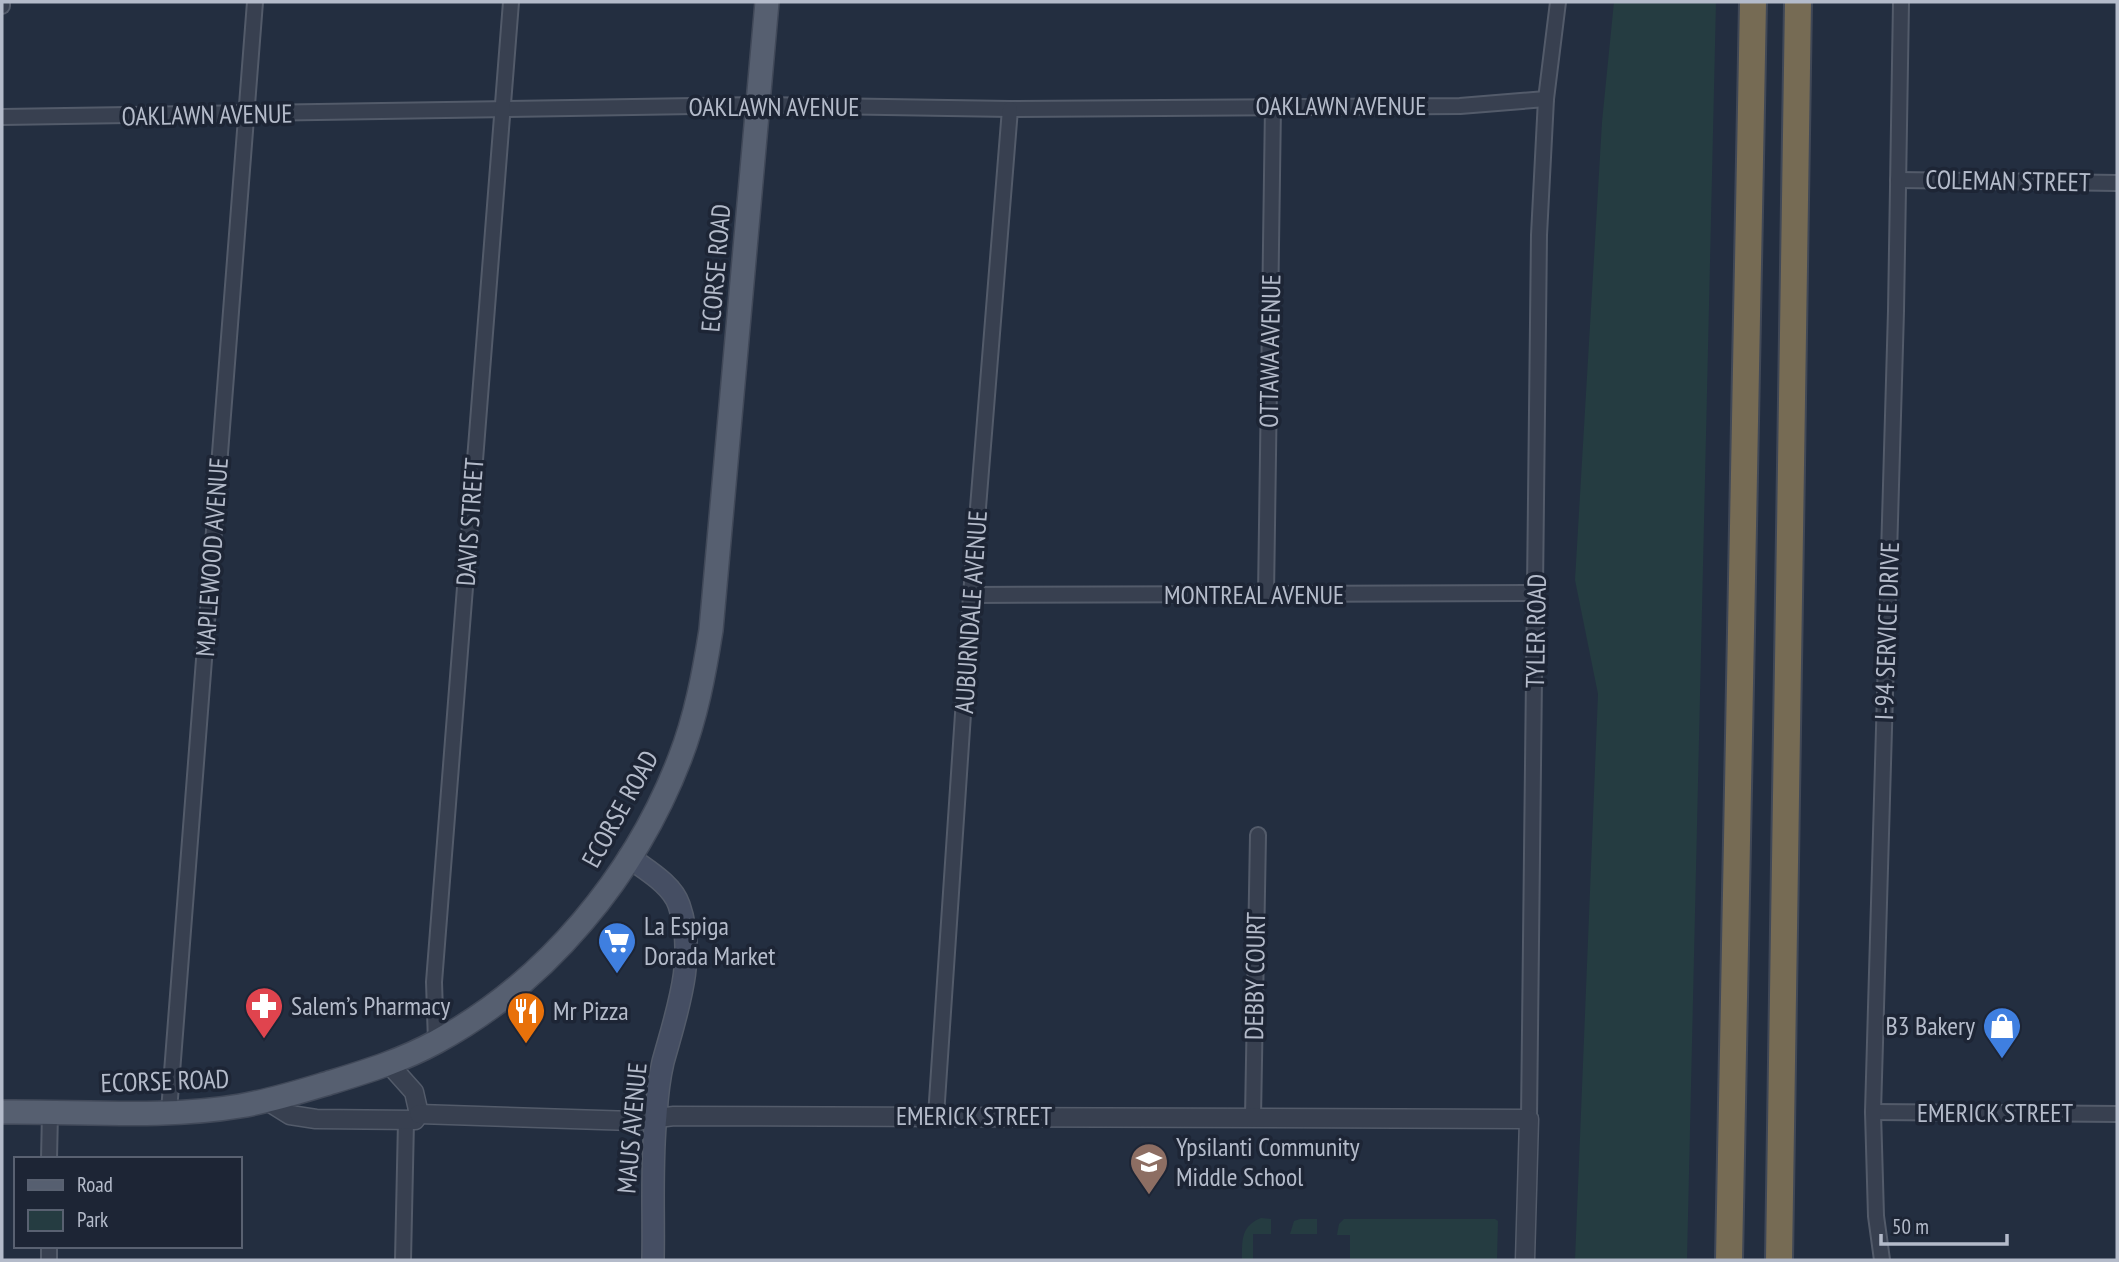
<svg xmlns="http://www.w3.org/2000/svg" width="2119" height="1262" viewBox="0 0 2119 1262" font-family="'PT Sans Narrow',sans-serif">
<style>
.green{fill:#253c41}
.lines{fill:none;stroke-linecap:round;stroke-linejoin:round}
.minor-casing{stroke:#535b6a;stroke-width:18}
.tertiary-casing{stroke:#535b6a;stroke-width:21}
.secondary-casing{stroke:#535b6a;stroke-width:24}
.primary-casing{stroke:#414959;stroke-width:26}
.motorway-casing{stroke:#404857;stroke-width:30}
.minor{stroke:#384050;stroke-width:14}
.tertiary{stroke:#384050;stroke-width:18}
.secondary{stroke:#454e63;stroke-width:21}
.primary{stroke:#565f70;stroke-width:23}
.motorway{stroke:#766b54;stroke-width:26}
.labels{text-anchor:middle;stroke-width:7;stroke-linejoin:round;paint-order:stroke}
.street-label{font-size:26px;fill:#b4bbca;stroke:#1d2535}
.poi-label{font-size:26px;fill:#b4bbca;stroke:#1d2535;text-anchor:start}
</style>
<rect width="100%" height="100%" fill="#232e40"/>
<!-- green -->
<g class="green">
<polygon points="1614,2 1716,2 1687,1260 1575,1260 1598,694 1575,580 1602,122"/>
<path d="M1261 1218 1271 1219V1234H1253V1260H1242C1242 1240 1241 1226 1261 1218Z"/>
<polygon points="1300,1219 1317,1219 1317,1234 1290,1234 1294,1221"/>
<polygon points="1344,1219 1495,1219 1498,1221 1497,1260 1350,1260 1350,1235 1337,1235 1339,1224"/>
</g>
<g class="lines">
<defs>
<g id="minor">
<polyline points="2,6 2,2"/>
<polyline points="2,117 758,105 1010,109 1460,106 1546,99"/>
<polyline points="1898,180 2117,183"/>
<polyline points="971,595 1536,593"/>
<polyline points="1266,595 1273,106"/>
<polyline points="436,1042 434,982 511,2"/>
<polyline points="169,1111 255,2"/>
<polyline points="1873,1112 2117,1114"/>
<polyline points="936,1116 971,595 1010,109"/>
<polyline points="1253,1117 1258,835"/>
<polyline points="1529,1119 1539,235 1546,99 1558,2"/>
<polyline points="49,1159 50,1112"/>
<polyline points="49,1260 49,1246"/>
<polyline points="403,1260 406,1121"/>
<polyline points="1882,1260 1876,1216 1873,1112 1896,311 1901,2"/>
</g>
<g id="tertiary">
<polyline points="266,1100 290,1115 316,1119 415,1120 419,1114 414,1092 389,1064"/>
<polyline points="419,1114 633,1121 674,1116 1529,1119 1525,1260"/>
</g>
<path id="secondary" d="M629 857C646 870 672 884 679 905 697 957 677 1011 663 1062 659 1079 657 1098 656 1115 651 1163 654 1212 653 1260"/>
<path id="primary" d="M2 1112C79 1111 164 1119 240 1106 271 1101 302 1091 332 1082 368 1071 403 1060 436 1042 547 982 635 875 680 758 696 717 704 674 711 630L767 2"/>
<g id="motorway">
<polyline points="1729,1260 1753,2"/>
<polyline points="1779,1260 1798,2"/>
</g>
</defs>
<!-- minor casing -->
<use href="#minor" class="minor-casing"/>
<!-- tertiary casing -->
<use href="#tertiary" class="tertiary-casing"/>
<!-- secondary casing -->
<use href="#secondary" class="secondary-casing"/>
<!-- primary casing -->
<use href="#primary" class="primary-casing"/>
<!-- motorway casing -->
<use href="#motorway" class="motorway-casing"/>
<!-- minor -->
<use href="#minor" class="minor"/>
<!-- tertiary -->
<use href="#tertiary" class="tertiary"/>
<!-- secondary -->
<use href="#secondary" class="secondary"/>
<!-- primary -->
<use href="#primary" class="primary"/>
<!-- motorway -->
<use href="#motorway" class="motorway"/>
</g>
<!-- icons -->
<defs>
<symbol id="supermarket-pin" viewBox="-11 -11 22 30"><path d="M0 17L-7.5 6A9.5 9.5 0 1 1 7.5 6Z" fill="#3f7fe0" stroke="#1d2535"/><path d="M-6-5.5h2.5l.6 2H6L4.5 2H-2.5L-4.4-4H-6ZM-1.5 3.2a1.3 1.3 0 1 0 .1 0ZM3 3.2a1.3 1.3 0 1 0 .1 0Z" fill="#fff"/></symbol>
<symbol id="pharmacy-pin" viewBox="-11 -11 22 30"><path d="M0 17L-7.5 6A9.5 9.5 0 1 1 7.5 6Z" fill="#e0444e" stroke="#1d2535"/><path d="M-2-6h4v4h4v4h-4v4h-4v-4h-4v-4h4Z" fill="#fff"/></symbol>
<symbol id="restaurant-pin" viewBox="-11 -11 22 30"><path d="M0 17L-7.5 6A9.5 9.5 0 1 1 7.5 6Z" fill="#e8710a" stroke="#1d2535"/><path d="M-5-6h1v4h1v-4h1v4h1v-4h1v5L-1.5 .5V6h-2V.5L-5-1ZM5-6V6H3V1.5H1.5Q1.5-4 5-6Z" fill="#fff"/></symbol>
<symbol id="shop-pin" viewBox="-11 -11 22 30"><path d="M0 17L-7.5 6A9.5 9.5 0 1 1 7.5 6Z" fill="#3f7fe0" stroke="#1d2535"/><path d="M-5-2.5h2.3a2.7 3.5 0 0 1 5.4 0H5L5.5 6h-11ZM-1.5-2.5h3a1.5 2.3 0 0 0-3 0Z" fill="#fff"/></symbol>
<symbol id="school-pin" viewBox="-11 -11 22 30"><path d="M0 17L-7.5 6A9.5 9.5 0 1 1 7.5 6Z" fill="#8d6e63" stroke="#1d2535"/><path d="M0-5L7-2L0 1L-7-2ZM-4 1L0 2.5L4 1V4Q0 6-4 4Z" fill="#fff"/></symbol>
</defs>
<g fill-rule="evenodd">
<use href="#supermarket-pin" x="595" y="919" width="44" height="60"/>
<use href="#pharmacy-pin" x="242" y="984" width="44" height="60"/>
<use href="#restaurant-pin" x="504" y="989" width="44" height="60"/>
<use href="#shop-pin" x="1980" y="1004" width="44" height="60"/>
<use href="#school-pin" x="1127" y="1140" width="44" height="60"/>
</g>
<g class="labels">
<!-- street labels -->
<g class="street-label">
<text x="1341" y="115">OAKLAWN AVENUE</text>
<text x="774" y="116">OAKLAWN AVENUE</text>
<text transform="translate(207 115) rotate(-1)" y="9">OAKLAWN AVENUE</text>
<text transform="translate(2008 181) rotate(1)" y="9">COLEMAN STREET</text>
<text transform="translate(716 268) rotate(-85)" y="9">ECORSE ROAD</text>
<text transform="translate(1270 351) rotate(-89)" y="9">OTTAWA AVENUE</text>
<text transform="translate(470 522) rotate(-86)" y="9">DAVIS STREET</text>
<text transform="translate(212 557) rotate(-86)" y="9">MAPLEWOOD AVENUE</text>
<text x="1254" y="604">MONTREAL AVENUE</text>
<text transform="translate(971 612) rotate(-86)" y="9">AUBURNDALE AVENUE</text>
<text transform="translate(1536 631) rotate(-89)" y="9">TYLER ROAD</text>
<text transform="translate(1887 631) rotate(-88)" y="9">I-94 SERVICE DRIVE</text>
<text transform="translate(620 809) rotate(-61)" y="9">ECORSE ROAD</text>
<text transform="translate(1255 976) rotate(-89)" y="9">DEBBY COURT</text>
<text transform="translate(165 1081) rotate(-2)" y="9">ECORSE ROAD</text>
<text x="1995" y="1122">EMERICK STREET</text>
<text x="974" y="1125">EMERICK STREET</text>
<text transform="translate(632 1128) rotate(-85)" y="9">MAUS AVENUE</text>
</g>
<!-- poi labels -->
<g class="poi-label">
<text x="644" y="935">La Espiga<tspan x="644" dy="30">Dorada Market</tspan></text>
<text x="291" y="1015">Salem’s Pharmacy</text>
<text x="553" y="1020">Mr Pizza</text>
<text x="1975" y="1035" text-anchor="end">B3 Bakery</text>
<text x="1176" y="1156">Ypsilanti Community<tspan x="1176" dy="30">Middle School</tspan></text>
</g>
</g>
<!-- border -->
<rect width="2119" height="1262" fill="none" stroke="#b4bbca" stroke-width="7"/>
<!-- legend -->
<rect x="14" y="1157" width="228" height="91" fill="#1d2535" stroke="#596171" stroke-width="2"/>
<rect x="28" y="1180" width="35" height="10" fill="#565f70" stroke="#596171" stroke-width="2"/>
<text x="77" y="1192" font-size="21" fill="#b4bbca">Road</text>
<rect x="28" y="1210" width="35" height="21" fill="#253c41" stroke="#596171" stroke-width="2"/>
<text x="77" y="1227" font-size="21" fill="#b4bbca">Park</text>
<!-- scale -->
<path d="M1881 1234v10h126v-10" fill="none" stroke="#b4bbca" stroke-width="3.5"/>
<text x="1892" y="1234" font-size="21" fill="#b4bbca" stroke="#1d2535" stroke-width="5" paint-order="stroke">50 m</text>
</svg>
